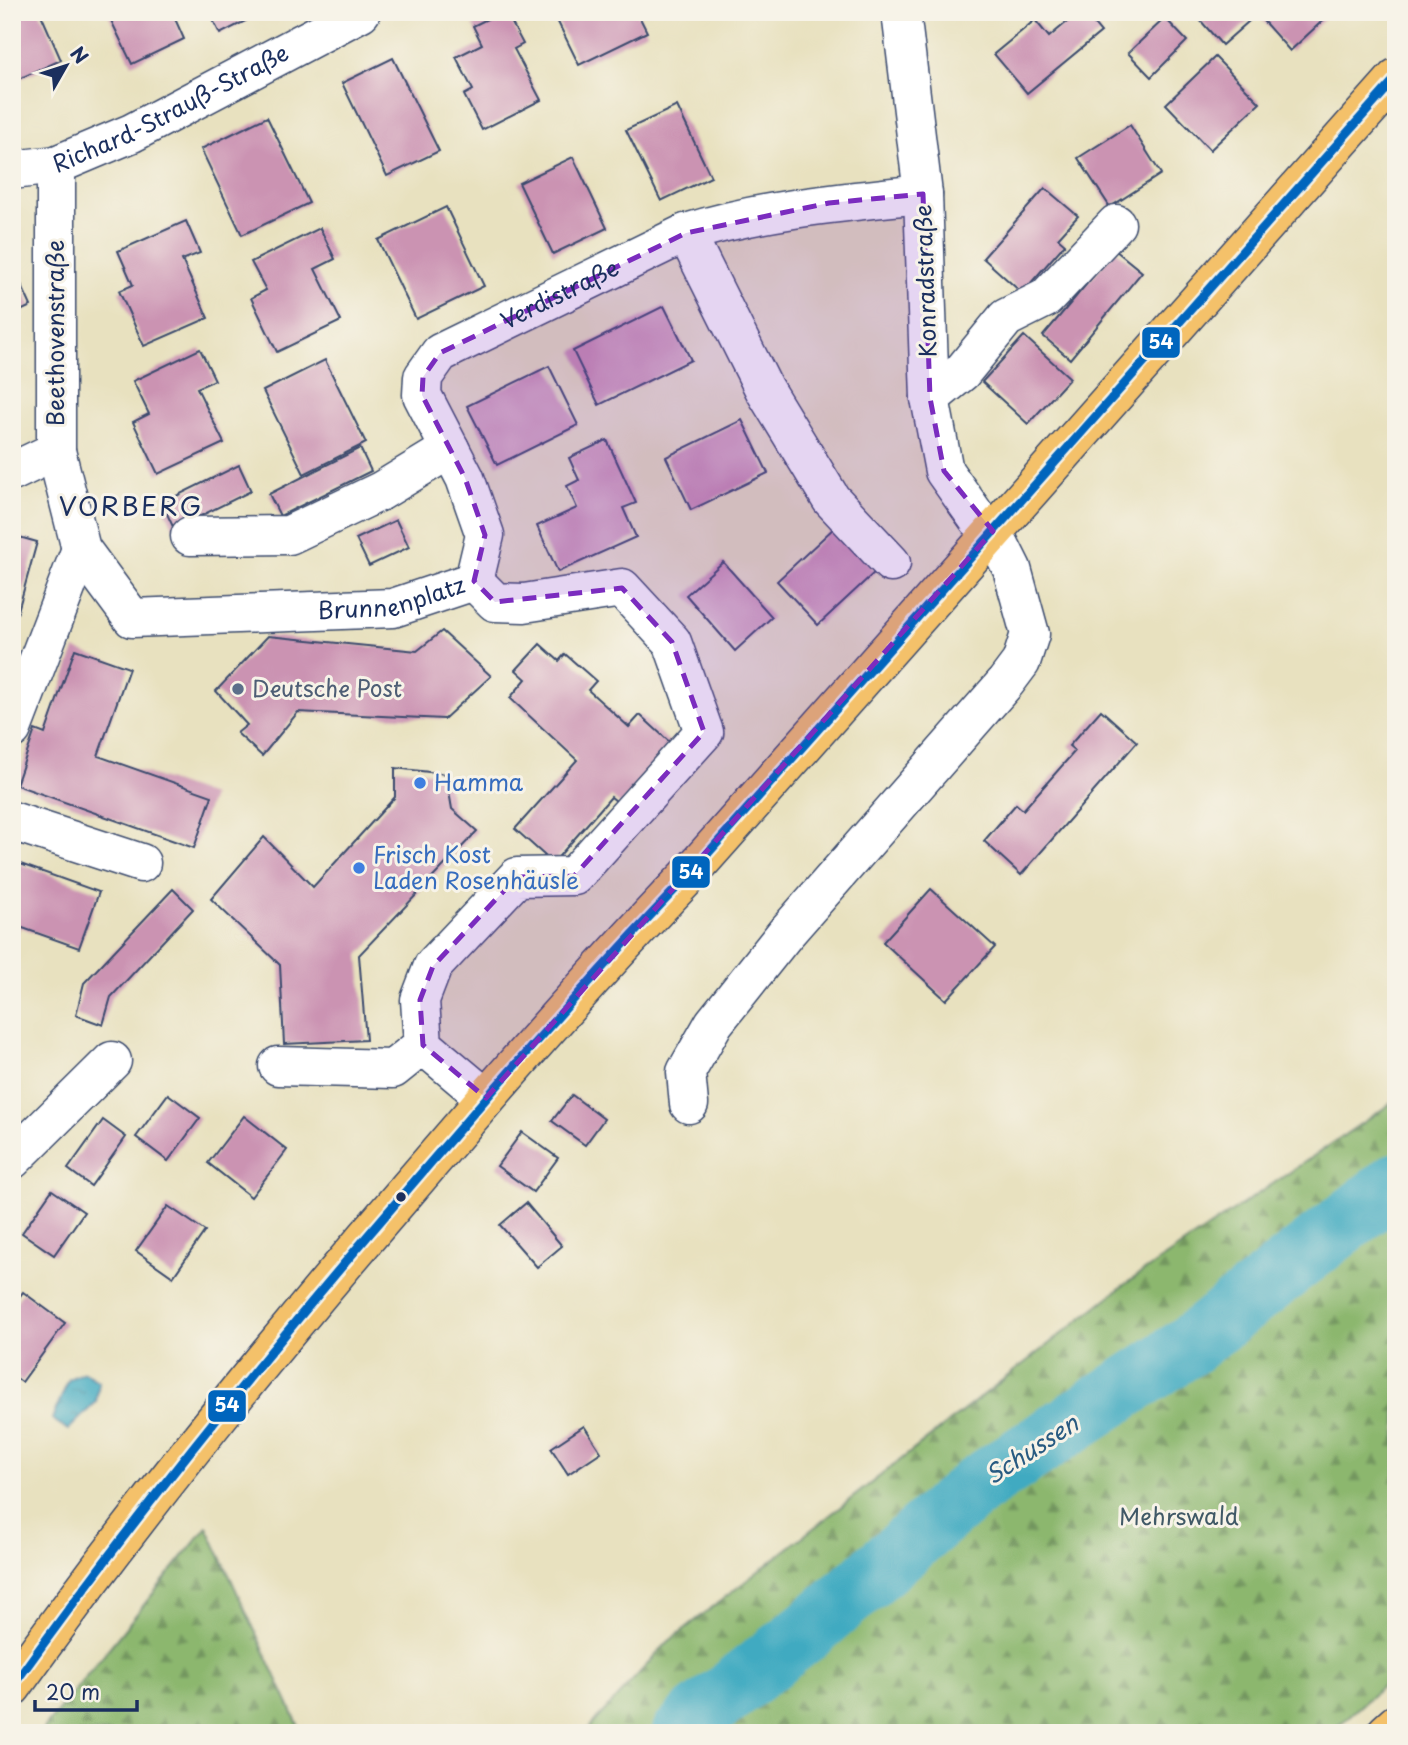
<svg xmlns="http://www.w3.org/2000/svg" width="1408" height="1745" viewBox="0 0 1408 1745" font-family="'Playpen Sans',sans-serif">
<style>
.forest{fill:url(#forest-firs);stroke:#547366;stroke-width:2}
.water{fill:url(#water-ripples);stroke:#2e6c90;stroke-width:2}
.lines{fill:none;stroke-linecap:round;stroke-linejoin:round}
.river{stroke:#41aac1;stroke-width:61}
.building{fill:#cb93b2}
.minor-casing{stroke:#3a4a6d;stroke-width:41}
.major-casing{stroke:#3a4a6d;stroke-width:41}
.highway-casing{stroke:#3a4a6d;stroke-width:41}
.minor{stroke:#fff;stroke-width:38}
.major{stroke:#f4c16a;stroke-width:38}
.highway{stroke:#f4c16a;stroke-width:38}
.bus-1-casing{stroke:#f7f3e8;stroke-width:14}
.bus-1{stroke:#0065bd;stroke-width:9}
.marked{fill:#7b2cbf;fill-opacity:0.2;stroke:#7b2cbf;stroke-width:5;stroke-dasharray:14 9;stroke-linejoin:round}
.service-dot{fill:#5c6f8a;stroke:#f7f3e8;stroke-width:2.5}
.shop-dot{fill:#3f7fe0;stroke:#f7f3e8;stroke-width:2.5}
.bus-dot{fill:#1b2f5e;stroke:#f7f3e8;stroke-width:2.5}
.labels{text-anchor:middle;stroke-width:6;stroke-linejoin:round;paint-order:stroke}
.street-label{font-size:23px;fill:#1b2f5e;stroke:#f7f3e8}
.service-label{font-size:23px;fill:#4e5e75;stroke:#f7f3e8;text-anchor:start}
.shop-label{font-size:23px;fill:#366cbe;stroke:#f7f3e8;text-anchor:start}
.park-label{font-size:23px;fill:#405966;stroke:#f7f3e8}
.water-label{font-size:24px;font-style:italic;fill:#285a81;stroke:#f7f3e8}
.quarter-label{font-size:26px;letter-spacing:2px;fill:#1b2f5e;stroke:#f7f3e8}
.line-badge{stroke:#f7f3e8;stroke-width:2.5}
.badge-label{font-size:19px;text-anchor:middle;font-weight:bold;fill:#fff}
</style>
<defs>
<pattern id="forest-firs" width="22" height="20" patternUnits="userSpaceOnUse" patternTransform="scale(1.75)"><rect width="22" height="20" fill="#8cb76e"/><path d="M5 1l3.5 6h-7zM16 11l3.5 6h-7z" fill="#72955e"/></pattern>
<pattern id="water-ripples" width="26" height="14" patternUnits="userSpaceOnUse" patternTransform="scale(1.75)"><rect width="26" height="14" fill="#41aac1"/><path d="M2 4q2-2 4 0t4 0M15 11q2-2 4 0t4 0" fill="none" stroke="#368ba0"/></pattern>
</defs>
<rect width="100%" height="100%" fill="#f7f3e8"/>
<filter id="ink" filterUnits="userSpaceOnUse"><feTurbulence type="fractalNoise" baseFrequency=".0143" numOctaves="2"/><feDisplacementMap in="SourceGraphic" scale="14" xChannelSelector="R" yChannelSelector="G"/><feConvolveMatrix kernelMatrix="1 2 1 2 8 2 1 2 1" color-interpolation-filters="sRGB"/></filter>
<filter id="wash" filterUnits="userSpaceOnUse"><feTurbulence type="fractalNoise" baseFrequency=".00686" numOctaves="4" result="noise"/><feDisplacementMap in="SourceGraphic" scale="28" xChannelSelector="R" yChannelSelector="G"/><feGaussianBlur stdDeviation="1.57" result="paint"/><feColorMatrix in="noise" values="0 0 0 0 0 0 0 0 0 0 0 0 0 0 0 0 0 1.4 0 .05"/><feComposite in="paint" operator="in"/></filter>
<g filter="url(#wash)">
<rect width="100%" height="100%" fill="#e8e1bf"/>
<!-- forest -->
<g class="forest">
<polygon points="1396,1100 1396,1674 1330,1733 584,1733 668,1642 1124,1285"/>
<polygon points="207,1527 302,1733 40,1733"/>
</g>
<!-- water -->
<polygon class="water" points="84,1372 99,1382 96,1402 68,1430 52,1419 69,1379"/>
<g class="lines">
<!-- river -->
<polyline class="river" points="682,1733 696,1718 811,1628 977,1486 1189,1346 1396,1183"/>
</g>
<g id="blocks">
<!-- building -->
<g class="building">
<polygon points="12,12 40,12 61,60 12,82"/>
<polygon points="107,12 172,12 184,39 132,64"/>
<polygon points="209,12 263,12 220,34"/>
<polygon points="501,12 506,12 523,44 514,49 541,100 482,130 464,95 473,90 456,57 482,44 473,26"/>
<polygon points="553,12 637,12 647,32 579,65"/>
<polygon points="1079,12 1084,12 1101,32 1027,93 994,54 1035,20 1049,37"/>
<polygon points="1209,12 1332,12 1290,51 1257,14 1222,45 1200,20"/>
<polygon points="1165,18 1187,41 1151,77 1128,53"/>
<polygon points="1215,57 1260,103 1210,150 1166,104"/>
<polygon points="393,58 439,151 387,176 342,83"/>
<polygon points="677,106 711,177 661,201 626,130"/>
<polygon points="267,117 309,203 242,235 201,149"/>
<polygon points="1130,125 1161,174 1110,207 1078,158"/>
<polygon points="573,157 607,228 553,254 519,183"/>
<polygon points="1045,188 1078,216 1058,238 1065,244 1022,293 983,258"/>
<polygon points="446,207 484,286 416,319 378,240"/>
<polygon points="186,221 200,253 182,260 208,318 144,346 119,291 133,285 118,251"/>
<polygon points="320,228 335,259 315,269 341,321 277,352 251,298 266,290 251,262"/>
<polygon points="1115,250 1142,272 1070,359 1043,336"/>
<polygon points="12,264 31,306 12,315"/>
<polygon points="664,306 691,360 599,405 573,351"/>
<polygon points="1024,336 1070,378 1028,424 982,382"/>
<polygon points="200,349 215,380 197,388 224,443 158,474 133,422 149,414 133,381"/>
<polygon points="325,360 366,443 304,474 263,391"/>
<polygon points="549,366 578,425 497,465 467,406"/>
<polygon points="742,420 768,473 691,510 666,457"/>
<polygon points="607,440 636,503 623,508 636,537 558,572 537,526 577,508 567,486 579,480 569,458"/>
<polygon points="360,448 371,471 280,516 269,494"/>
<polygon points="239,465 251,491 174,529 162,503"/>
<polygon points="396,520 409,547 369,566 356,539"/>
<polygon points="835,527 876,571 818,625 777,581"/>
<polygon points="12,535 37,542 16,618 12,617"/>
<polygon points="723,562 772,617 735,651 686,595"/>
<polygon points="442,631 491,676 444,719 298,712 262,756 237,733 247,725 216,691 268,636 417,651"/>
<polygon points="540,644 559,661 565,654 596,681 588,690 629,727 640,715 674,746 621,805 611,797 553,863 515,829 577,760 510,698 526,679 516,670"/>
<polygon points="75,649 129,668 98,756 212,796 194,848 16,785 35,730 45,734"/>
<polygon points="1101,710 1137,742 1021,875 984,841 1016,804 1023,810 1075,751 1069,746"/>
<polygon points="395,768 446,774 452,809 477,831 359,955 366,1040 284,1044 280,965 211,899 264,837 313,887 395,797"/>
<polygon points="12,861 99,892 79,948 20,927 12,947"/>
<polygon points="173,889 193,909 111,997 103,1025 76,1015 84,983"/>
<polygon points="931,889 995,947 946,1000 883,942"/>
<polygon points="168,1094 200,1118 168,1161 136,1137"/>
<polygon points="572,1095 604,1119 585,1145 552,1121"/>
<polygon points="244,1116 287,1150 251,1197 208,1163"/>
<polygon points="103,1120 126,1137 91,1186 68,1169"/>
<polygon points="522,1132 558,1158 533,1192 497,1166"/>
<polygon points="52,1190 84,1212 54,1255 22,1233"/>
<polygon points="526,1203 562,1246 537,1267 500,1225"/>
<polygon points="168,1206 205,1231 173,1277 136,1251"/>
<polygon points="23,1292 65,1323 22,1382 12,1375 12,1307"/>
<polygon points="584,1426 601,1452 568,1474 551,1448"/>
</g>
</g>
</g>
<g filter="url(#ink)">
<use href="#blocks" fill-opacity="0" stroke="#3a4a6d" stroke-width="2"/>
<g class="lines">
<defs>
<g id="minor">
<path id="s1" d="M12 170 56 165 132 133 361 12"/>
<polyline points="686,233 764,389 831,499 891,563"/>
<polyline points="930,398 962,372 1006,318 1046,298 1116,224"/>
<path id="s2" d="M56 451 81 549 132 618 393 608 474 581"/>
<polyline points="12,472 56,451 56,165"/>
<polyline points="190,536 289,535 381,491 450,449"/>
<polyline points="474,581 495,602 524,603 622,588 672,642 704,732 574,876 517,877 433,966 420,1000 423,1045 486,1098"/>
<path id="s3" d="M474 581 485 535 465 478 422 395 423 377 440 353 686 233C762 209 844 202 923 194"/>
<polyline points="12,729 81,549"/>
<polyline points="12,821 141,863"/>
<polyline points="278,1066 393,1069 423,1045"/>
<polyline points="689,1104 686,1072 714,1023 785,934 1006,682 1021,662 1030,634 1012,569 993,531 978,519 944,471 930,398 923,194 901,12"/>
<polyline points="12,1160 112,1061"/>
</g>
<path id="major" d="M12 1687C135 1515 269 1350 407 1190 498 1084 589 979 686 878L1396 78"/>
<polyline id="highway" points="1386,1733 1396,1724"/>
</defs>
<!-- minor casing -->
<use href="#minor" class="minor-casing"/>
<!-- major casing -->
<use href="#major" class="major-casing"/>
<!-- highway casing -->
<use href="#highway" class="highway-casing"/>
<!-- minor -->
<use href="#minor" class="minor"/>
<!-- major -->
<use href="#major" class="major"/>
<!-- highway -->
<use href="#highway" class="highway"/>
<defs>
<path id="bus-1" d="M12 1687C135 1515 269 1350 407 1190 498 1084 589 979 686 878L1396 78"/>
</defs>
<!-- bus-1 casing -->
<use href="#bus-1" class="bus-1-casing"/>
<!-- bus-1 -->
<use href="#bus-1" class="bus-1"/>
</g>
</g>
<!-- marked area -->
<path class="marked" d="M923 194 930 398 944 471 993 531 486 1098 423 1045 420 1000 433 966 517 877 574 876 704 732 672 642 622 588 495 602 474 581 485 535 465 478 422 395 423 377 440 353 686 233 829 203Z"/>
<!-- markers -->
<circle class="service-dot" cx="238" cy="689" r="7"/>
<g class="shop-dot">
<circle cx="420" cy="783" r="7"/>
<circle cx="359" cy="868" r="7"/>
</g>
<circle class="bus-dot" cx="401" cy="1197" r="6"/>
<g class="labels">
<!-- street labels -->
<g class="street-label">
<text dy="8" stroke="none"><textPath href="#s1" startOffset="172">Richard-Strauß-Straße</textPath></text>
<text transform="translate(926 281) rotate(-92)" y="8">Konradstraße</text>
<text dy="8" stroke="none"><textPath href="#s3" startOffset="382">Verdistraße</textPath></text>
<text transform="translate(56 333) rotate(-90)" y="8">Beethovenstraße</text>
<text dy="8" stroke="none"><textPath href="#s2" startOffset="448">Brunnenplatz</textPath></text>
</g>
<!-- service labels -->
<g class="service-label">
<text x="252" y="697">Deutsche Post</text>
</g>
<!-- shop labels -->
<g class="shop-label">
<text x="434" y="791">Hamma</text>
<text x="373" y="863">Frisch Kost<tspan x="373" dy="26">Laden Rosenhäusle</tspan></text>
</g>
<!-- park labels -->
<g class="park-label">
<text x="1179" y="1525">Mehrswald</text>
</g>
<!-- water labels -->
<g class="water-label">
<text transform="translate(1032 1450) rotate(-33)" y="8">Schussen</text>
</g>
<!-- quarter labels -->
<g class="quarter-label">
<text x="131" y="516">VORBERG</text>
</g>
</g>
<g class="line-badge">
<rect x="1141" y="326" width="40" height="33" rx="7" fill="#0065bd"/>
<rect x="671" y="855" width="40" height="34" rx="7" fill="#0065bd"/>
<rect x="207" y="1389" width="40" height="34" rx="7" fill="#0065bd"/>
</g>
<g class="badge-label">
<text x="1161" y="349">54</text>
<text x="691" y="879">54</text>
<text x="227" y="1412">54</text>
</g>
<!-- margin -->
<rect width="1408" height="1745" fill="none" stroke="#f7f3e8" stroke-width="42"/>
<!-- north arrow -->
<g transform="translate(66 66) rotate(51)" stroke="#f7f3e8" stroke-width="5" paint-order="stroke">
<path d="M0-5L12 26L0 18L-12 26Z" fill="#1b2f5e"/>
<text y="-10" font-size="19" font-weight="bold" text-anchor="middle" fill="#1b2f5e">N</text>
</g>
<!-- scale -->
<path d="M35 1700v10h102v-10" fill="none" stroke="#1b2f5e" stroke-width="3.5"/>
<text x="46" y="1700" font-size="21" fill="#1b2f5e" stroke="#f7f3e8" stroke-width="5" paint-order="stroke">20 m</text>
</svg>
